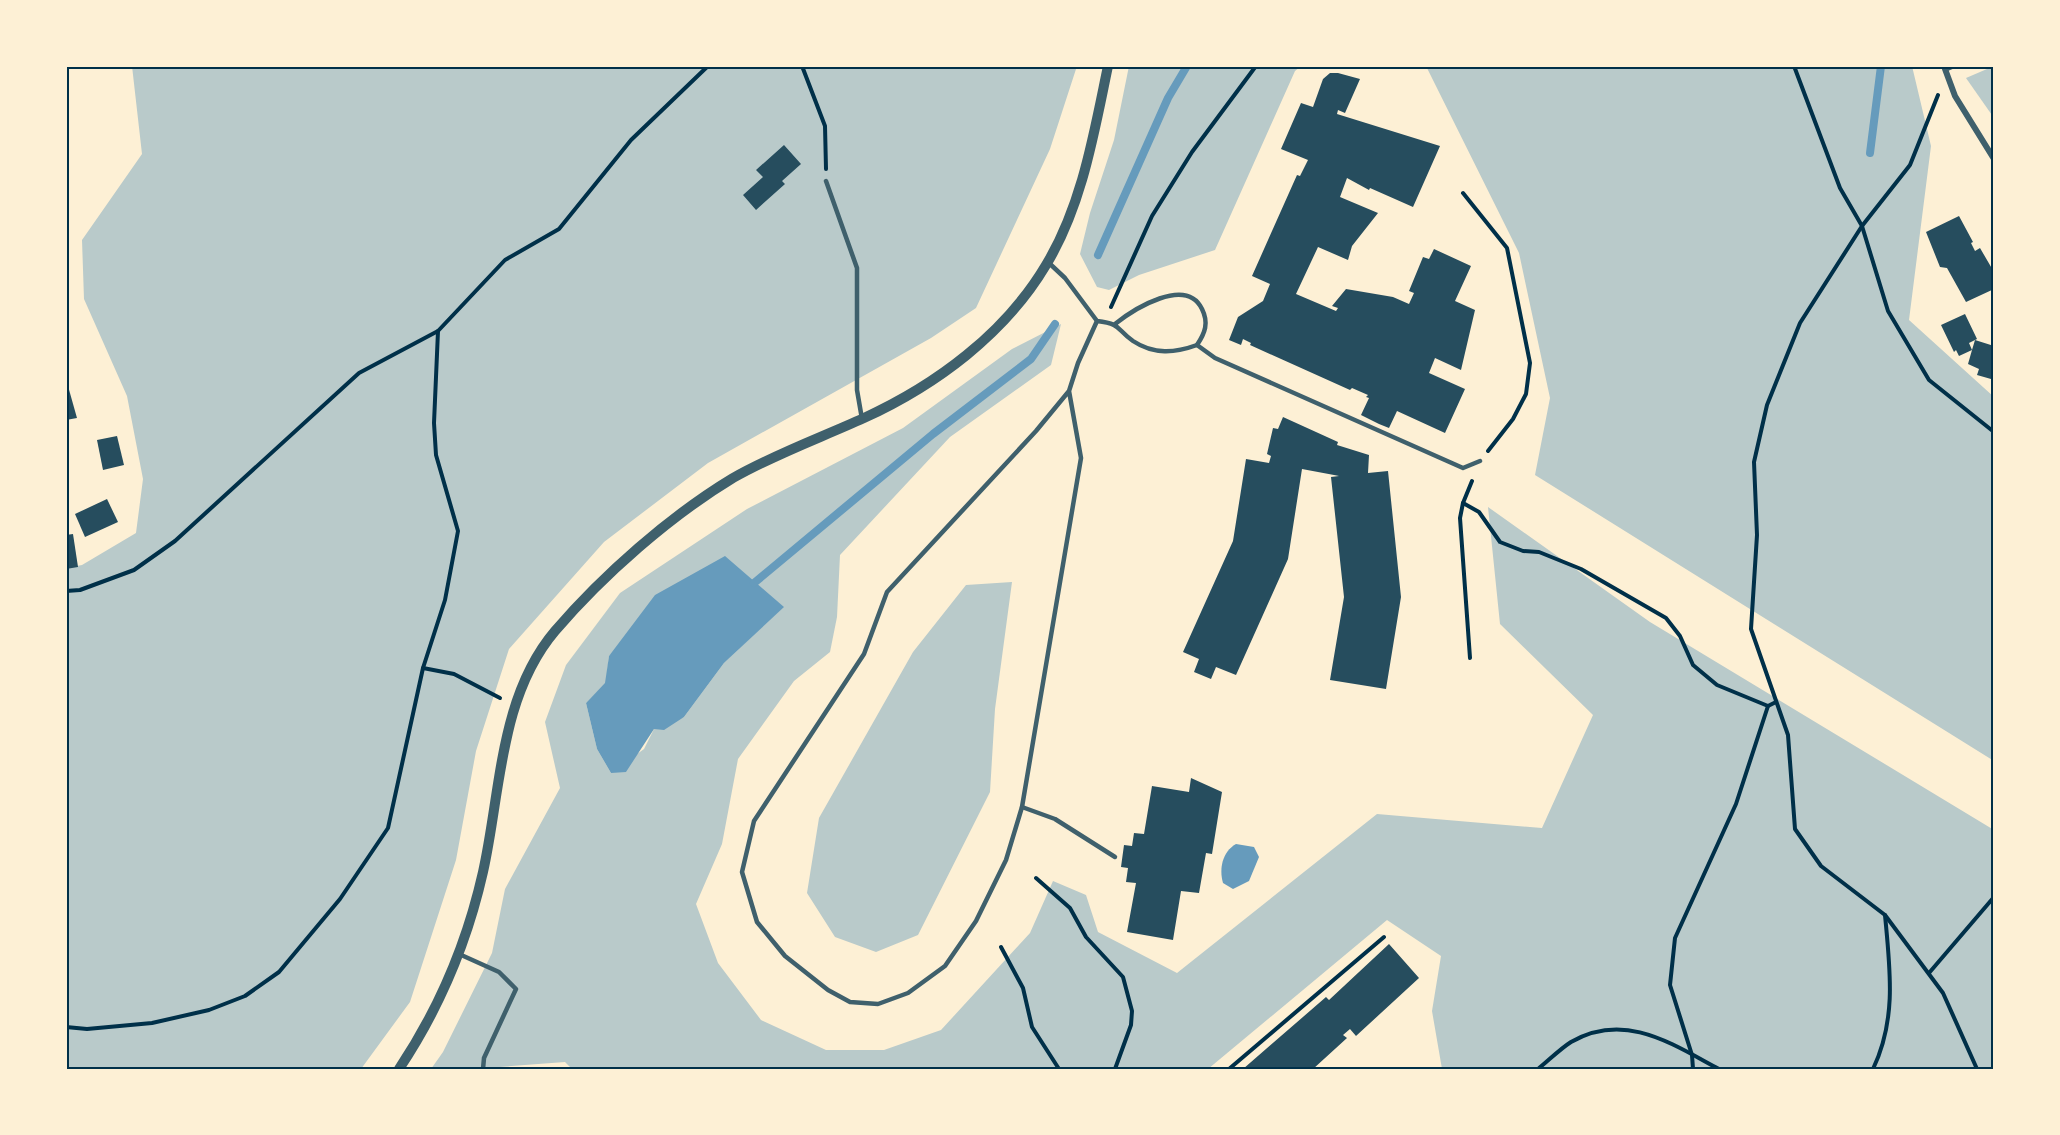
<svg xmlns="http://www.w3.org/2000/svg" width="2060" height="1135" viewBox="0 0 2060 1135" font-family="'Varela Round',sans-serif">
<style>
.green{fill:#b9caca;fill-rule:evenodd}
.water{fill:#669bbc}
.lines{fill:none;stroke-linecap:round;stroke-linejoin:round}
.stream{stroke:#669bbc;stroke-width:8}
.building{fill:#264d5e}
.path{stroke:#003049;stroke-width:4}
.service{stroke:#3f606c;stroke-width:4.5}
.minor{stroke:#3f606c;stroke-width:6}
.tertiary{stroke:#3f606c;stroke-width:10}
.neatline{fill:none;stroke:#003049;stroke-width:2}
</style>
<rect width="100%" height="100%" fill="#fdf0d5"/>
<!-- green -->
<g class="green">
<polygon points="132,66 1077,66 1050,149 976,308 931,338 708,463 604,542 509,649 476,751 456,860 410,1002 361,1069 66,1069 66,568 82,565 136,533 143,479 127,396 84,299 82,240 142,154"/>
<polygon points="1129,66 1301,66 1295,71 1215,250 1139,275 1109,290 1097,287 1080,254 1090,213 1114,140"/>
<polygon points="1426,66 1912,66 1931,146 1909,320 1994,397 1994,761 1535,475 1550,398 1519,253"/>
<polygon points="1994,66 1994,118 1966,78"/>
<path d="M1061 324 1051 365 950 437 840 555 837 617 830 652 794 681 738 759 722 844 696 904 718 963 761 1020 826 1050H884L941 1030 1030 933 1053 881 1086 895 1098 932 1177 973 1377 814 1542 828 1593 715 1500 624 1488 507 1650 622 1994 830V1069H1442L1432 1011 1441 956 1387 920 1208 1069H572L565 1062 472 1069H431L443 1052 492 953 505 889 560 788 545 722 566 665 620 593 747 509 903 428 1012 349ZM725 557 783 607 724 663 684 717 654 729 644 749 611 773 597 749 586 703 606 683 609 656Z"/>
<polygon points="1012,582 995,709 990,792 918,935 876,952 835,937 807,893 819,818 913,652 966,585"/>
</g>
<!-- water -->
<g class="water">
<polygon points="725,556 784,607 724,663 684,717 664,730 654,729 626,772 611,773 597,749 586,703 605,683 609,656 655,595"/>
<path d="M1236 844 1254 847 1259 857 1249 881 1233 889 1223 883C1219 869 1222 852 1236 844Z"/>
</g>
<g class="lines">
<!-- stream -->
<g class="stream">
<polyline points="1870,153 1881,66"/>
<polyline points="1098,255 1168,98 1187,66"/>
<polyline points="754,583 933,434 1031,359 1055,324"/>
</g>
</g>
<!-- building -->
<g class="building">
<polygon points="1330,73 1338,73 1360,79 1345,113 1338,110 1337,114 1440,146 1413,207 1370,188 1369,190 1347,178 1340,197 1378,213 1352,246 1348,260 1318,247 1296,294 1336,311 1338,308 1332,306 1346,289 1393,297 1409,304 1414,293 1409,291 1423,257 1429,259 1434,249 1471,266 1455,301 1475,310 1461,370 1435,358 1429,373 1465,389 1445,433 1397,411 1389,428 1379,424 1361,415 1369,398 1366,397 1368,395 1352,388 1350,390 1250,345 1251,343 1243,339 1241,345 1229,340 1238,317 1263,301 1270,284 1252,276 1297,175 1300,176 1308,160 1281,149 1301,103 1313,107 1323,79"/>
<polygon points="784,145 801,164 782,181 785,184 756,210 743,195 763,177 756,170"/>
<polygon points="1959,216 1973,242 1971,243 1975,251 1980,248 1994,272 1994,289 1966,302 1947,268 1940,267 1926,232"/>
<polygon points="1965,314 1977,339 1969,343 1972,350 1975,340 1994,346 1991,379 1977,375 1979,369 1968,364 1972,350 1959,356 1956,350 1954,352 1941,325"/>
<polygon points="66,379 77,418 66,420"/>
<polygon points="1283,417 1338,442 1337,445 1369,455 1368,473 1388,471 1401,597 1386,689 1330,680 1344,597 1331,477 1339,476 1334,475 1302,469 1288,559 1236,675 1216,667 1211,679 1194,672 1199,659 1183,652 1233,541 1246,459 1269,463 1271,456 1267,454 1273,428 1278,429"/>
<polygon points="117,436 124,465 103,470 97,440"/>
<polygon points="107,499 118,522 85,537 75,514"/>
<polygon points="73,534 78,567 66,569 66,535"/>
<polygon points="1191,778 1222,792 1212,854 1206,853 1199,893 1181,891 1173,940 1127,932 1136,883 1126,882 1128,868 1121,867 1124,845 1132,846 1134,833 1144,834 1152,786 1189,792"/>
<polygon points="1389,944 1419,978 1356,1036 1350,1029 1343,1035 1347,1038 1313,1069 1243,1069 1326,997 1329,1000"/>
</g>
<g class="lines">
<!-- path -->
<g class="path">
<polyline points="802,66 825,126 826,169"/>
<polyline points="1794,66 1840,188 1862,226 1888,311 1929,380 1994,432"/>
<polyline points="1938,95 1910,165 1862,226 1800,323 1767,405 1754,462 1757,535 1751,629 1788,735 1795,829 1821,866 1885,915 1943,993 1977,1069"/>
<polyline points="1463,193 1507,248 1530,363 1526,394 1513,419 1488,451"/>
<polyline points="1111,307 1152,216 1192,152 1256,66"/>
<polyline points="1463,503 1479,512 1500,542 1523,551 1539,552 1581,569 1666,618 1680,636 1693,665 1717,685 1768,706 1776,702"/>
<polyline points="66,591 80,590 134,570 175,541 359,373 438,331 505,260 559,229 631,140 708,66"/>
<polyline points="1470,658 1460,518 1463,503 1472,481"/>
<polyline points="423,668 454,674 500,698"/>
<polyline points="1036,878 1070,908 1086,937 1123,977 1132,1011 1131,1025 1115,1069"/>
<polyline points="1001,947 1023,988 1032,1027 1059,1069"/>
<polyline points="1929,973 1994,897"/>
<polyline points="66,1027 87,1029 152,1023 209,1010 245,996 279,972 340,899 388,828 423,668 445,600 458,531 436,455 434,423 438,331"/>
<polyline points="1229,1069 1384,937"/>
<path d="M1538 1069C1549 1060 1560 1049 1571 1042 1625 1011 1672 1044 1719 1069"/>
<polyline points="1693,1069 1692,1055 1670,985 1675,938 1736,804 1768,706"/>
<path d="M1873 1069C1897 1019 1890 969 1885 915"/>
</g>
<!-- service -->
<g class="service">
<polyline points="826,181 857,268 857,390 862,419"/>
<path d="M1049 263 1065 278 1097 321C1122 324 1116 329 1133 341 1154 355 1175 353 1197 345 1205 333 1209 323 1202 309 1186 276 1134 309 1115 324"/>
<polyline points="1197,345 1215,358 1463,468 1480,461"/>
<polyline points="1069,391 1081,458 1022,807 1006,860 976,921 945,966 908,993 878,1004 850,1002 828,990 785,956 757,922 742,872 754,821 864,654 887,592 1036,431 1069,391 1078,363 1097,321"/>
<polyline points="1022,807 1055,819 1115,857"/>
<polyline points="459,954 499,972 516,989 484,1058 483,1069"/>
</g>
<!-- minor -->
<polyline class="minor" points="1952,66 1945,69 1955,96 1994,159"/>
<!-- tertiary -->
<path class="tertiary" d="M399 1069C439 1009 467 943 483 872 501 792 499 697 555 631 603 575 670 516 733 478 775 454 820 438 864 418 936 385 1005 334 1046 265 1082 206 1094 133 1108 66"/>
</g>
<!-- border -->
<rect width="2060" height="1135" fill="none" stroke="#fdf0d5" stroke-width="135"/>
<rect x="68" y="68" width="1924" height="1000" class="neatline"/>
</svg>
